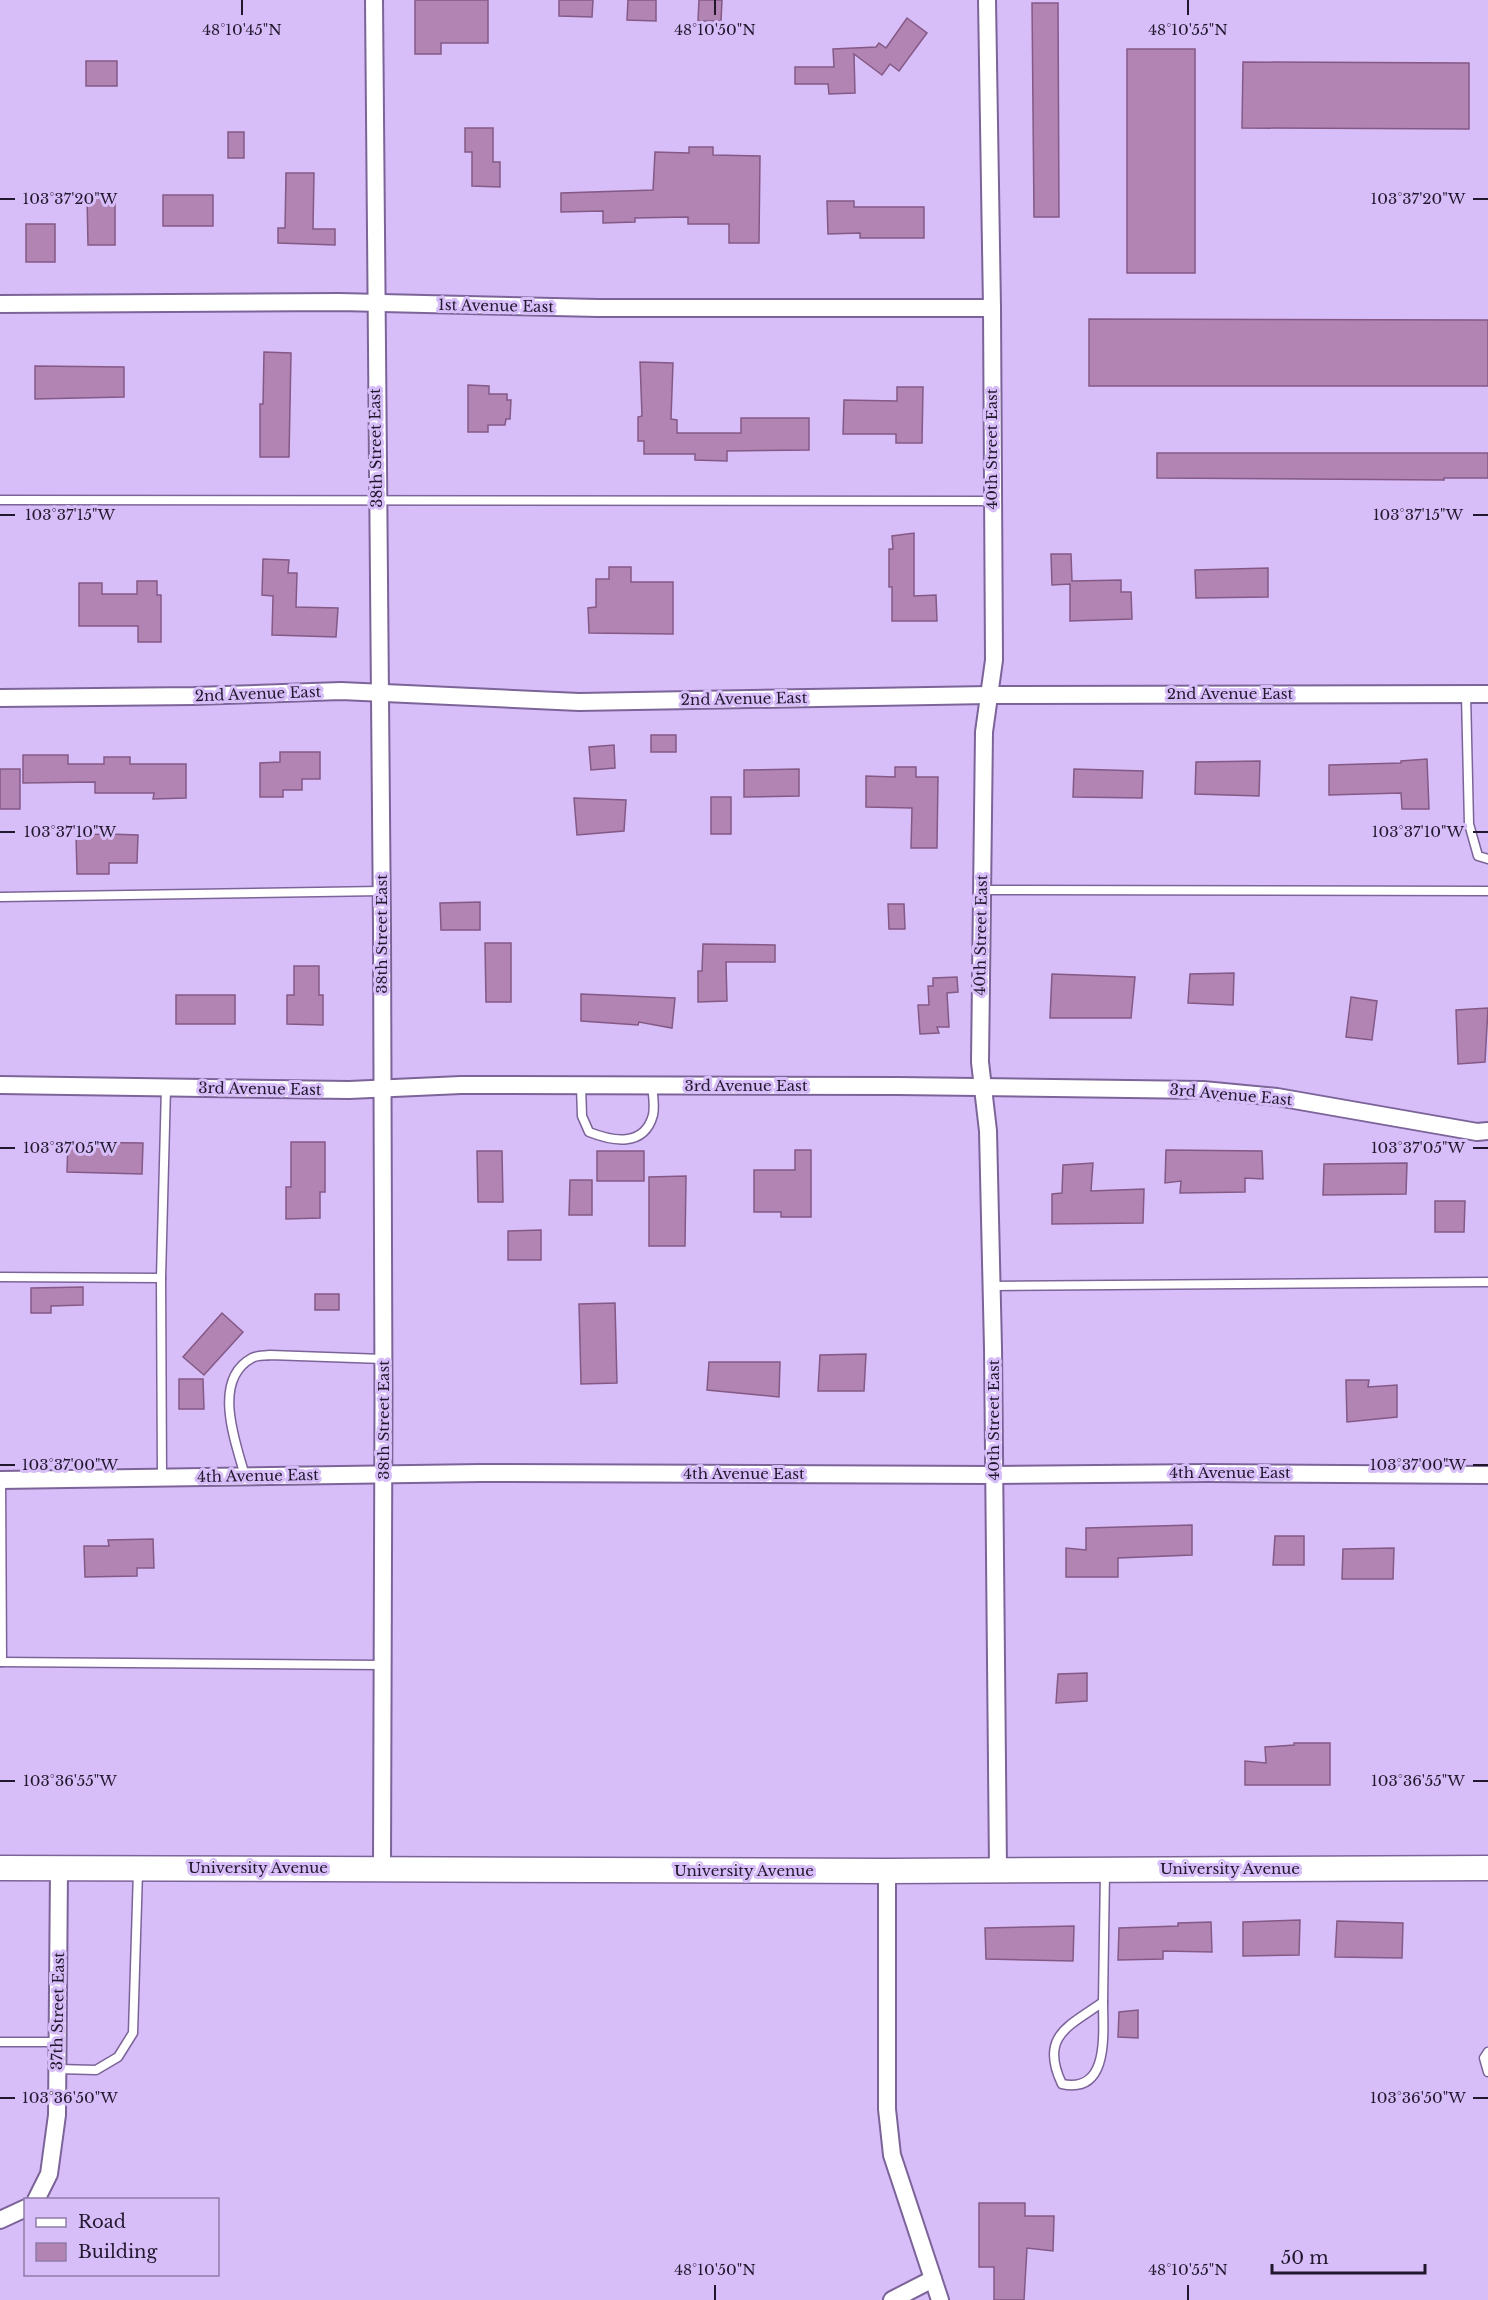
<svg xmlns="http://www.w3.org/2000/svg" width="1488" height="2300" viewBox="0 0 1488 2300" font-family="'Libre Baskerville',serif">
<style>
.building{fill:#b184b3;stroke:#845986;stroke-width:1.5}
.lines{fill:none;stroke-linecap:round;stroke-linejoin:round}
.lane-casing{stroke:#7c6499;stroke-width:11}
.street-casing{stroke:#7c6499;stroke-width:20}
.secondary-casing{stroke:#7c6499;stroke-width:27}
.lane{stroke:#fff;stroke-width:8}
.street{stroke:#fff;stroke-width:16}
.secondary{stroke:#fff;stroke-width:24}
.ticks{fill:none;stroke:#22182e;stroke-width:2}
.labels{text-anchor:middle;stroke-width:6;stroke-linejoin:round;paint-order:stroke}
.street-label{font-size:15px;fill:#22182e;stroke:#d8bef9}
.ticks-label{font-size:15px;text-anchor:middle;fill:#22182e;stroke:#d8bef9;stroke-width:6;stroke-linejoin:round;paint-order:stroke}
</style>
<rect width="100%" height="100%" fill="#d8bef9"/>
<!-- building -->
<g class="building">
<polygon points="415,0 488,0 488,43 441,43 441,54 415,54"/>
<polygon points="559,0 593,0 592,17 559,16"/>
<polygon points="628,0 656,0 656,21 627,20"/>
<polygon points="699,0 722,0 721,21 698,21"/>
<polygon points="1032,3 1058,3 1059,217 1034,217"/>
<polygon points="907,18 927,33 899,71 890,64 882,75 854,54 855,93 829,94 828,84 795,84 795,67 834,67 833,49 876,47 879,43 886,48"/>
<rect x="1127" y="49" width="68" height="224"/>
<rect x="86" y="61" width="31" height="25"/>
<polygon points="1243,62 1469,63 1469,129 1242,128"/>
<polygon points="465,128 493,128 493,162 500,162 500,187 472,186 472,152 465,152"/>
<rect x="228" y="132" width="16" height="26"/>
<polygon points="689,147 713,147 713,155 760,156 759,243 729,243 729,224 688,224 688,217 635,218 635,222 603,223 603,211 561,212 561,193 653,190 655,152 689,153"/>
<polygon points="286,173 314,173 313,229 335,229 335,245 278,243 278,228 285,228"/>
<rect x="163" y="195" width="50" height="31"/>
<polygon points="87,197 115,197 115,245 88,245"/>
<polygon points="827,201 854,201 854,207 924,207 924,238 860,238 860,233 828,234"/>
<rect x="26" y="224" width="29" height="38"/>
<polygon points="1089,319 1488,320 1488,386 1089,386"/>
<polygon points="264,352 291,353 289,457 260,457 260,404 263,404"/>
<polygon points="640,362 673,363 671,419 677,420 677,433 741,433 741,418 809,418 809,450 727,451 727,461 695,460 695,454 644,454 644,441 638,441 638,417 642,416"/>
<polygon points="35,366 124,367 124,397 35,399"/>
<polygon points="468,385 489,386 489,394 507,394 507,400 511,400 510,419 506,419 505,425 488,425 488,432 468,432"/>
<polygon points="897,387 923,387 922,443 896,443 896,434 843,434 844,400 897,401"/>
<polygon points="1157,453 1488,453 1488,478 1444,478 1444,480 1157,478"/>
<polygon points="914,533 914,596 936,595 937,621 892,621 892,587 889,587 889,549 893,549 892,536"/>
<polygon points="1051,554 1071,554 1072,581 1121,580 1121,592 1131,592 1132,619 1070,621 1070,584 1052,585"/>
<polygon points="263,559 289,560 288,573 297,573 296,607 338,608 336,637 272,635 273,596 262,595"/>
<polygon points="609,567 631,567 631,582 673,582 673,634 589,633 588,608 596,607 596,579 609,579"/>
<polygon points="1268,568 1268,597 1196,598 1195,570"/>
<polygon points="137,581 157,581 157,595 161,595 161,642 138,642 138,626 79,626 79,583 102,583 102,594 137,594"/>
<rect x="651" y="735" width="25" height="17"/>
<polygon points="614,745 615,768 591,770 589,747"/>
<polygon points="280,752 320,752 320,779 302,779 302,790 283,790 283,797 260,797 260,763 280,762"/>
<polygon points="23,755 68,755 68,764 104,764 104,757 130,757 130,764 186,764 186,798 153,799 154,793 95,793 95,782 23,783"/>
<polygon points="1427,759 1429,809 1402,809 1401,793 1329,795 1329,765 1401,763 1401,761"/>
<polygon points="1260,761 1259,796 1195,794 1196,762"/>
<polygon points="895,767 916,767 916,777 938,777 937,848 911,848 912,808 866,807 866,776 895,777"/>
<rect x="0" y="769" width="20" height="40"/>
<polygon points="799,769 799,796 744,797 744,770"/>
<polygon points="1074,769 1143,771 1142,798 1073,797"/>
<rect x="711" y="797" width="20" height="37"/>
<polygon points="574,798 626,800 624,831 577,835"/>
<polygon points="109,834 138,835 137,863 109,863 109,874 77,874 76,835"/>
<polygon points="480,902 480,930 441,930 440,903"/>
<polygon points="888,904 904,904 905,929 889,929"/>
<polygon points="485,943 511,943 511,1002 486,1002"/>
<polygon points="703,944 775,945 775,962 726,962 727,1001 698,1002 698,971 702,971"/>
<polygon points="294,966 319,966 319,995 323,995 323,1025 287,1024 287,995 294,995"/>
<polygon points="1234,973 1233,1005 1188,1003 1190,974"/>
<polygon points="1052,974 1135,977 1131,1018 1050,1018"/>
<polygon points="957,977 958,992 947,993 949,1027 937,1027 939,1033 920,1034 918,1005 929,1005 928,986 933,986 933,978"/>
<polygon points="581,994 675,998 672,1028 639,1022 638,1025 581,1021"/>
<rect x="176" y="995" width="59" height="29"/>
<polygon points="1351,997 1377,1001 1372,1040 1346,1037"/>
<polygon points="1488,1008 1485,1062 1458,1064 1456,1010"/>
<polygon points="68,1142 143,1143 142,1174 67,1172"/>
<polygon points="291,1142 325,1142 325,1192 320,1192 320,1218 286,1219 286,1187 291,1187"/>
<polygon points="795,1150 811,1150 811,1217 781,1217 781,1212 754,1212 754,1170 795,1170"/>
<polygon points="1166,1150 1262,1151 1263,1179 1245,1178 1245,1192 1180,1193 1181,1181 1165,1183"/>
<polygon points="477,1151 502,1151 503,1202 478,1202"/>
<rect x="597" y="1151" width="47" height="30"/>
<polygon points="1093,1163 1091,1191 1144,1189 1143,1223 1052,1224 1052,1194 1062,1193 1063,1165"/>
<polygon points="1407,1163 1406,1194 1323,1195 1324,1164"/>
<polygon points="686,1176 685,1246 649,1246 649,1177"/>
<polygon points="570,1180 592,1180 592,1215 569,1215"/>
<polygon points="1435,1201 1465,1201 1464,1232 1435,1232"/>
<polygon points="541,1230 541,1260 508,1260 508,1231"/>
<polygon points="83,1287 83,1305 51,1306 51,1313 31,1313 31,1288"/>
<rect x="315" y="1294" width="24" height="16"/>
<polygon points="615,1303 617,1383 581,1384 579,1304"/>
<polygon points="222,1313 243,1332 204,1375 183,1357"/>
<polygon points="866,1354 864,1391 818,1391 820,1355"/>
<polygon points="709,1362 780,1362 779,1397 707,1390"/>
<polygon points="179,1379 203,1379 204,1409 179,1409"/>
<polygon points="1346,1380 1369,1380 1368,1387 1397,1385 1397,1417 1347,1422"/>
<polygon points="1192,1525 1192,1555 1118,1558 1118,1577 1066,1577 1066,1548 1086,1550 1086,1528"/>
<polygon points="1275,1536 1304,1536 1304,1565 1273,1565"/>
<polygon points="153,1539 154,1568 137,1568 137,1576 85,1577 84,1546 109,1546 108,1540"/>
<polygon points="1394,1548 1393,1579 1342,1579 1343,1549"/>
<polygon points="1087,1673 1087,1701 1056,1703 1058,1674"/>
<polygon points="1294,1743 1330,1743 1330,1785 1245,1785 1245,1761 1266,1763 1265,1747 1294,1745"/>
<polygon points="1300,1920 1299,1955 1243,1956 1243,1922"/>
<polygon points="1337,1921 1403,1923 1402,1958 1335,1957"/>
<polygon points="1211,1922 1212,1952 1163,1951 1163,1959 1118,1960 1119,1928 1178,1926 1178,1923"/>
<polygon points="1074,1926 1073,1961 986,1959 985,1928"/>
<polygon points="1138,2010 1138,2038 1118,2037 1119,2012"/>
<polygon points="979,2203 1025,2203 1025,2216 1054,2216 1053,2251 1027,2248 1024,2300 994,2300 994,2267 979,2267"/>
</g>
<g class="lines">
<defs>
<g id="lane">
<polyline points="0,500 993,501"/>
<polyline points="1466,694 1469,824 1478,856 1488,859"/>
<polyline points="982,890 1488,891"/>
<polyline points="0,897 382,891"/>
<path d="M581 1086 582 1116 589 1132C612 1141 644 1148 653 1115 655 1106 653 1094 652 1086"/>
<polyline points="0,1277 161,1278"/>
<polyline points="991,1286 1488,1282"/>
<path d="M245 1476C236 1443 211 1380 252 1358 257 1355 265 1356 270 1355L383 1359"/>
<polyline points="162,1478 161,1278 166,1087"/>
<polyline points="1,1480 2,1662"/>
<polyline points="0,1662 383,1665"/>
<path d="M1103 2002C1103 2033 1110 2094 1062 2084 1039 2036 1069 2026 1103 2002Z"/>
<polyline points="1103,2002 1105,1871"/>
<polyline points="0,2042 58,2042"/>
<polyline points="1488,2052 1484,2058 1488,2072"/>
<polyline points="57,2069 96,2070 118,2057 133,2033 138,1871"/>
</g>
<g id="street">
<path d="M374 0C374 310 380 620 382 929 384 1242 384 1555 382 1868"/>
<polyline points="987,0 992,308 994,660 984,732 980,1062 988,1131 993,1348 998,1870"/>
<polyline points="0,304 339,302 598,308 992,308"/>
<polyline points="0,698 194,696 341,691 579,702 989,695 1488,694"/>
<polyline points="0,1085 349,1090 461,1085 897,1086 1203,1090 1277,1097 1477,1132 1488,1131"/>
<polyline points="0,1480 481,1473 994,1475 1208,1473 1488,1475"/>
<polyline points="887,1871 887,2109 892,2155 940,2300"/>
<polyline points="36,2200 49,2174 57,2115 59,1868"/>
<polyline points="0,2220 26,2208"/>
<polyline points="892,2300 933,2279"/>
</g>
<polyline id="secondary" points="0,1868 887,1871 1488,1868"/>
</defs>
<!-- lane casing -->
<use href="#lane" class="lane-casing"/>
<!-- street casing -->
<use href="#street" class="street-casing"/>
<!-- secondary casing -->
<use href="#secondary" class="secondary-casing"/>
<!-- lane -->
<use href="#lane" class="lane"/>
<!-- street -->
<use href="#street" class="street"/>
<!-- secondary -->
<use href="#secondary" class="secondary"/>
</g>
<!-- ticks -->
<path class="ticks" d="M242 0V15M715 0V15M1188 0V15M0 199H15M1473 199H1488M0 515H15M1473 515H1488M0 832H15M1473 832H1488M0 1148H15M1473 1148H1488M0 1465H15M1473 1465H1488M0 1781H15M1473 1781H1488M0 2098H15M1473 2098H1488M715 2285V2300M1188 2285V2300"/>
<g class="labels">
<!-- street labels -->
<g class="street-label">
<text transform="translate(496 306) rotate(1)" y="5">1st Avenue East</text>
<text transform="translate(376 448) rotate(-91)" y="5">38th Street East</text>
<text transform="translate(992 449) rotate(-90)" y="5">40th Street East</text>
<text transform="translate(258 694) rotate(-2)" y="5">2nd Avenue East</text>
<text x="1230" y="699">2nd Avenue East</text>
<text transform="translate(744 699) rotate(-1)" y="5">2nd Avenue East</text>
<text transform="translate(382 934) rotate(-90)" y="5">38th Street East</text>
<text transform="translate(981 935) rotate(-89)" y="5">40th Street East</text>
<text x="746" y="1091">3rd Avenue East</text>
<text transform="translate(260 1089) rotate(1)" y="5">3rd Avenue East</text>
<text transform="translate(1231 1095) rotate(5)" y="5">3rd Avenue East</text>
<text transform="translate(384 1420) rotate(-90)" y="5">38th Street East</text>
<text transform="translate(994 1420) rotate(-90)" y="5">40th Street East</text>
<text x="1230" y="1478">4th Avenue East</text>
<text x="744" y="1479">4th Avenue East</text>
<text transform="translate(258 1476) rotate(-1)" y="5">4th Avenue East</text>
<text x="258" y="1873">University Avenue</text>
<text x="1230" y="1874">University Avenue</text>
<text x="744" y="1876">University Avenue</text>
<text transform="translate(58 2011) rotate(-89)" y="5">37th Street East</text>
</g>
</g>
<g class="ticks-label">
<text x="242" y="35">48°10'45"N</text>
<text x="715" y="35">48°10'50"N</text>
<text x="1188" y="35">48°10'55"N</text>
<text x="1418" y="204">103°37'20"W</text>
<text x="70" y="204">103°37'20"W</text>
<text x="1418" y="520">103°37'15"W</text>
<text x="70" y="520">103°37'15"W</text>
<text x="1418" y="837">103°37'10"W</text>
<text x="70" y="837">103°37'10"W</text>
<text x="1418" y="1153">103°37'05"W</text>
<text x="70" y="1153">103°37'05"W</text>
<text x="1418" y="1470">103°37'00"W</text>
<text x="70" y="1470">103°37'00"W</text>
<text x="70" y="1786">103°36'55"W</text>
<text x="1418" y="1786">103°36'55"W</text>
<text x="1418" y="2103">103°36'50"W</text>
<text x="70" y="2103">103°36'50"W</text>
<text x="715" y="2275">48°10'50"N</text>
<text x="1188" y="2275">48°10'55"N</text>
</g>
<!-- legend -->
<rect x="24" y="2198" width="195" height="78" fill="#d8bef9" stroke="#8f7ca8" stroke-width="1.5"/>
<rect x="36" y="2218" width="30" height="9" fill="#ffffff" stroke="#8f7ca8" stroke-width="1.5"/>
<text x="78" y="2228" font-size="18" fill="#22182e">Road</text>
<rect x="36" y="2243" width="30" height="18" fill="#b184b3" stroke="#8f7ca8" stroke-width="1.5"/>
<text x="78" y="2258" font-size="18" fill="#22182e">Building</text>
<!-- scale -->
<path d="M1272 2264v9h153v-9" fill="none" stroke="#22182e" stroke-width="3"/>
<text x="1281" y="2264" font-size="18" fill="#22182e" stroke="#d8bef9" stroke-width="4.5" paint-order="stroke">50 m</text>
</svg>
